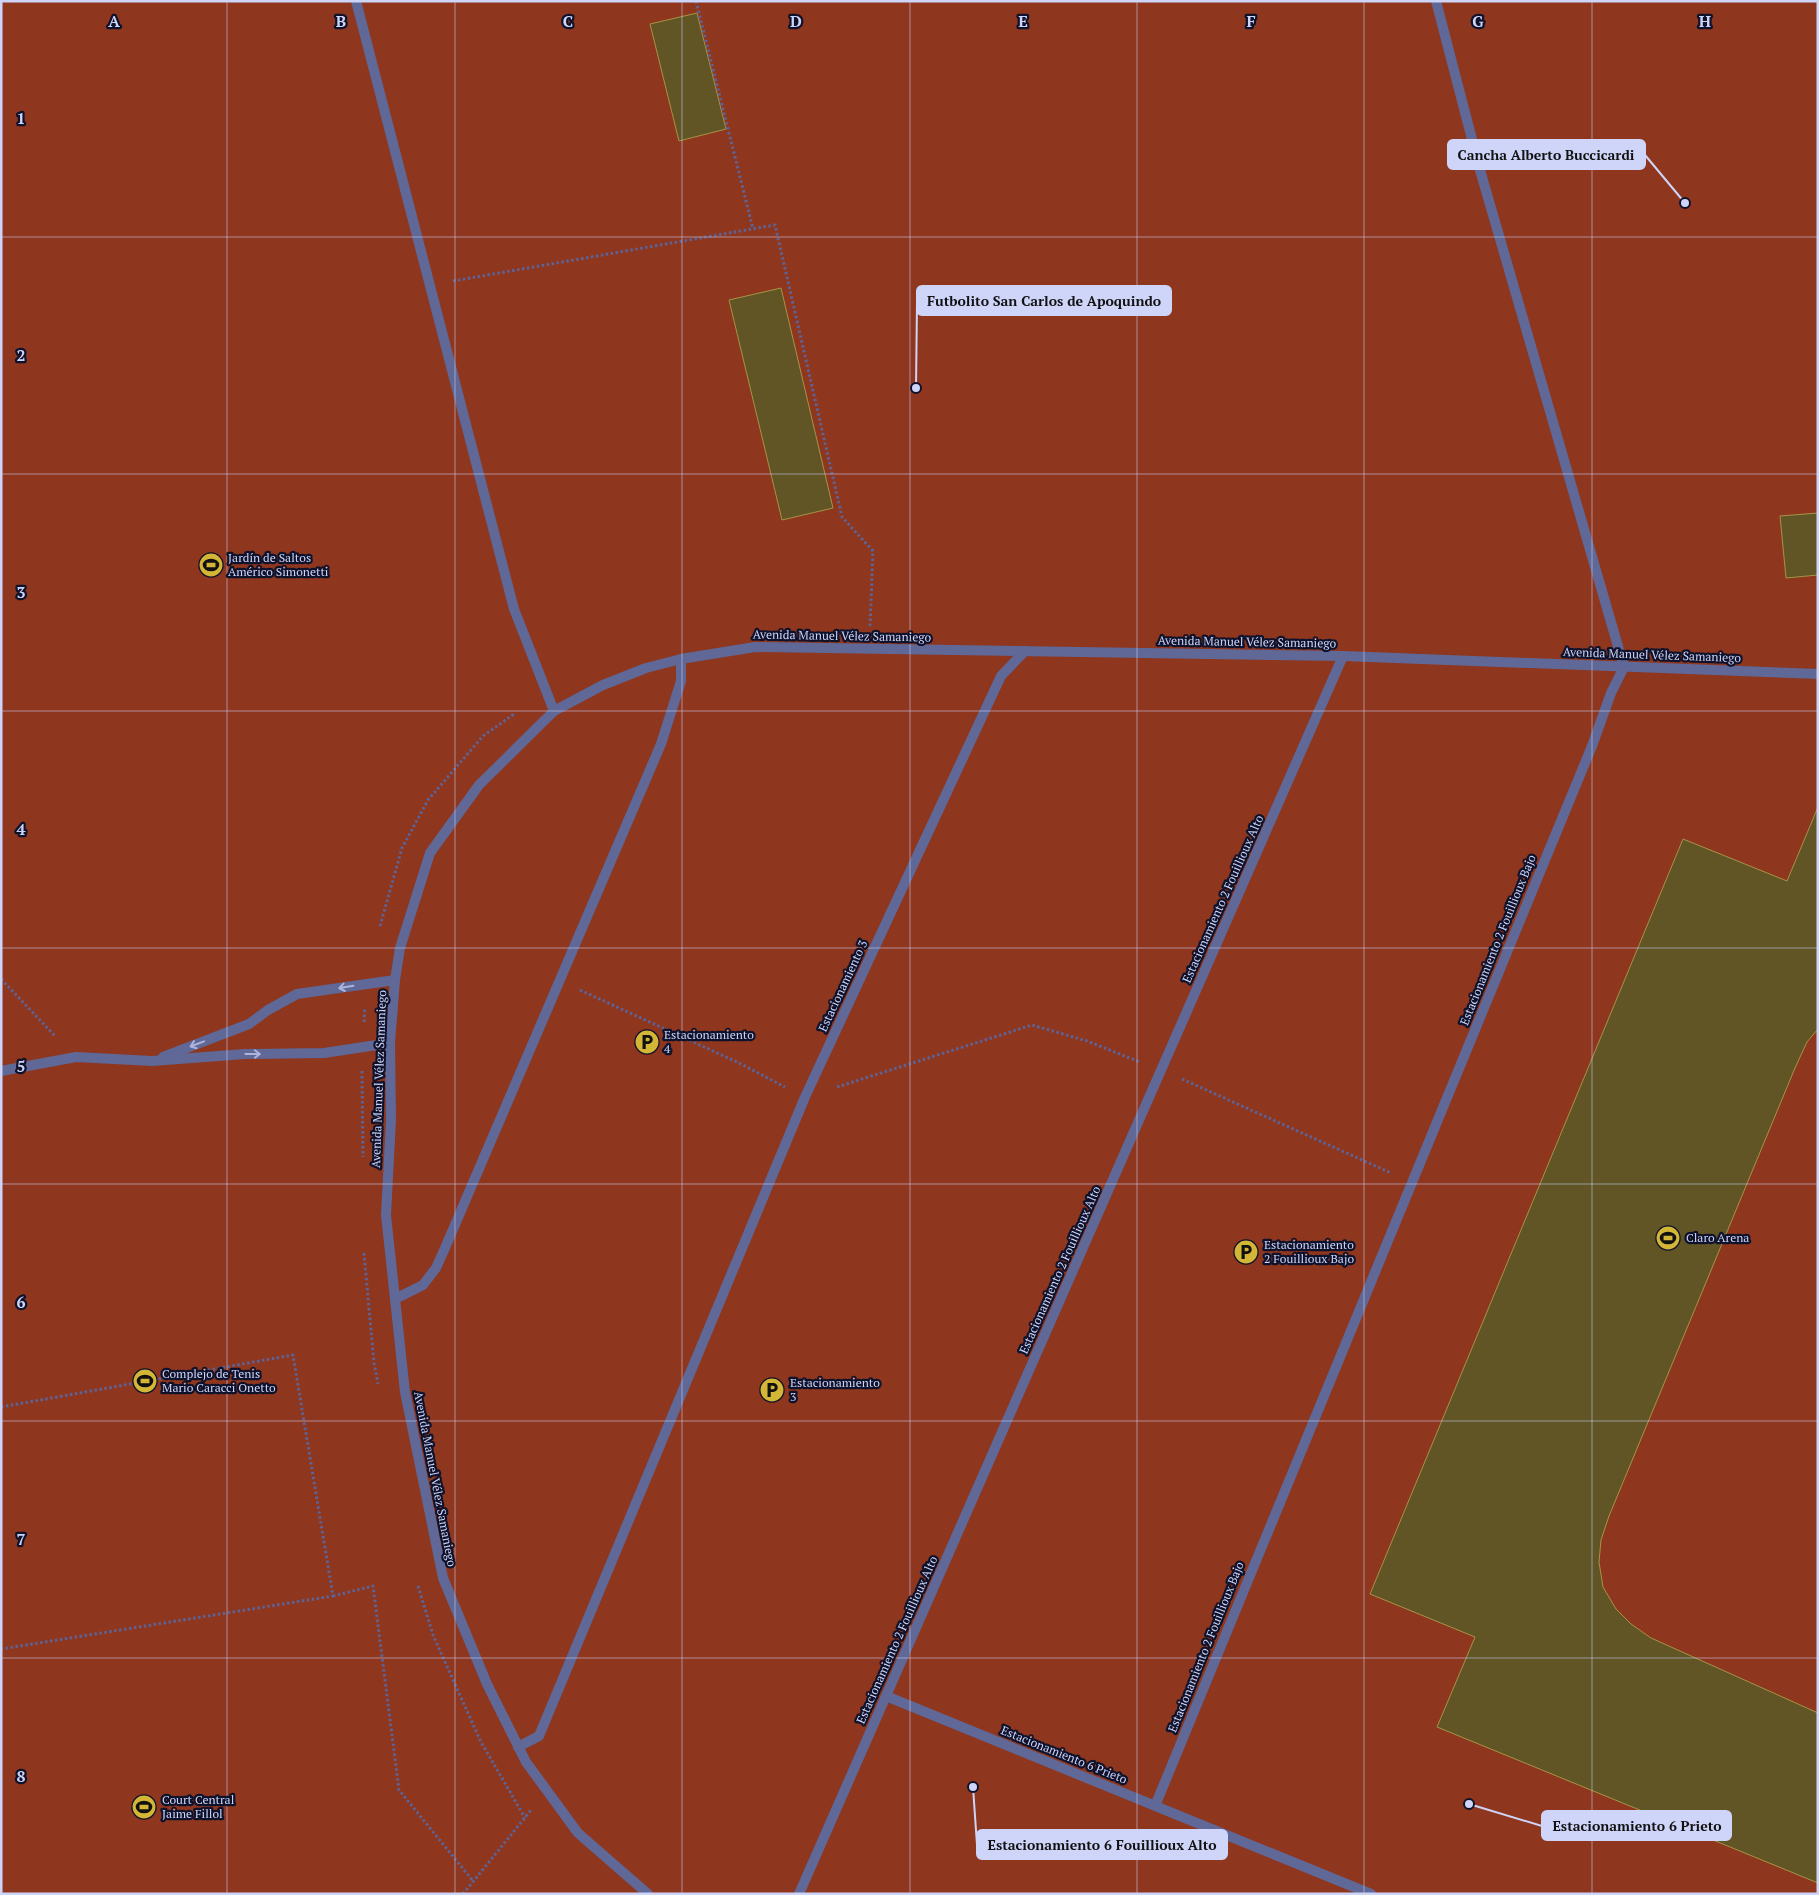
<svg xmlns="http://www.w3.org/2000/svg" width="1819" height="1895" viewBox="0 0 1819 1895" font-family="'PT Serif',serif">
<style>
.green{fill:#8e361e}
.building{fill:#615526;stroke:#a69446}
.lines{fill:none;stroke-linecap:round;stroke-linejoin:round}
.path{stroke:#5e6295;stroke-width:3;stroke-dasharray:2.5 2.5;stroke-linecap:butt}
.lane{stroke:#606897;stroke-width:10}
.oneway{stroke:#adb4dc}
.grid{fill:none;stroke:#ced5f9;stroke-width:1;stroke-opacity:0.55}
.labels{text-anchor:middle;stroke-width:4.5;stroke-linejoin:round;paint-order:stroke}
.poi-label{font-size:12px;fill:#ced5f9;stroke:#0f122b;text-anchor:start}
.street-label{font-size:12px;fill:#ced5f9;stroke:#0f122b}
.grid-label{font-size:16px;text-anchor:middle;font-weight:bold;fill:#ced5f9;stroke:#0f122b;stroke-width:4.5;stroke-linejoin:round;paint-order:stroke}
.leader{fill:none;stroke:#ced5f9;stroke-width:2}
.callout-dot{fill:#ced5f9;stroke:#0f122b;stroke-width:2}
.callout{fill:#ced5f9;stroke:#ced5f9;stroke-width:2}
.callout-label{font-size:14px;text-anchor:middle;font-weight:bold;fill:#111}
</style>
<rect width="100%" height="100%" fill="#21245e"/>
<!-- green -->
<rect class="green" x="1" y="1" width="1817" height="1893"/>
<!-- building -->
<g class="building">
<polygon points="697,13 726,129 679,141 650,24"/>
<polygon points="781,288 833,508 782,520 729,300"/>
<polygon points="1818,513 1818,575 1786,578 1780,516"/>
<polygon points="1818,807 1818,1029 1807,1042 1795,1068 1609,1516 1601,1540 1599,1562 1603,1587 1616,1609 1631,1624 1651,1638 1818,1713 1818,1883 1437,1727 1475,1637 1370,1594 1683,839 1787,881"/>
</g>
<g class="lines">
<!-- path -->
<g class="path">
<polyline points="696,1 753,229"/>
<polyline points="453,281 775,225 842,517 873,551 870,627"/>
<polyline points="380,926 402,848 428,800 483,736 514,714"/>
<polyline points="1,979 56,1037"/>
<polyline points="580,990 739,1063 785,1087"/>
<polyline points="364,1022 365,1008"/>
<polyline points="362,1071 363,1157"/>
<polyline points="1182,1079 1391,1173"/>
<polyline points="837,1087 1032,1025 1087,1041 1140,1062"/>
<polyline points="364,1253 374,1363 378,1384"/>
<polyline points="1,1407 293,1355 333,1596 1,1649"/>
<polyline points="418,1586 433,1635 480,1740 525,1818"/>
<polyline points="333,1596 373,1586 399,1790 473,1881"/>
<polyline points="463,1894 532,1809"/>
</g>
<!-- lane -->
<g class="lane">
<polyline points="356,1 514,609 554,711"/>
<polyline points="163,1057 249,1024 268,1010 297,994 395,980"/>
<polyline points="1,1071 76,1057 152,1061 245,1054 324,1053 390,1043"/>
<polyline points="395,1299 423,1285 436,1268 445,1248 661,744 681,681 681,659"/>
<polyline points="886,1696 1371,1894"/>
<polyline points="518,1747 539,1736 805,1097 1001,676 1025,651"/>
<polyline points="1155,1806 1592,746 1611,693 1624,667 1480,170 1436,1"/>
<polyline points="648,1894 578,1833 526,1762 487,1684 443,1578 405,1392 386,1215 391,1120 390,1043 395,980 400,948 430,853 479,785 554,711 603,685 646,668 681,659 755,647 1343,656 1818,674"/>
<polyline points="799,1894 1343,656"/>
</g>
</g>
<!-- one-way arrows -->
<defs><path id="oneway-shaft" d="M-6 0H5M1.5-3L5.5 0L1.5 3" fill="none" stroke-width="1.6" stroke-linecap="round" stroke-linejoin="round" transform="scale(1.25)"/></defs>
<g class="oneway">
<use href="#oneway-shaft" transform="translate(346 987) rotate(171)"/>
<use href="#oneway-shaft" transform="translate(197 1044) rotate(159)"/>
<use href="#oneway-shaft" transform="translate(253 1054)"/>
</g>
<!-- grid -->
<path class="grid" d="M227 1V1894M455 1V1894M682 1V1894M910 1V1894M1137 1V1894M1364 1V1894M1592 1V1894M1 237H1818M1 474H1818M1 711H1818M1 948H1818M1 1184H1818M1 1421H1818M1 1658H1818"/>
<!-- icons -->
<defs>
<symbol id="stadium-disc" viewBox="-11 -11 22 22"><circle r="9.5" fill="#d3b635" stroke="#0f122b"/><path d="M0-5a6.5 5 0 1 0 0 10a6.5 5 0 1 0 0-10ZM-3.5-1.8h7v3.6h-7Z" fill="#111"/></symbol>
<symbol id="parking-disc" viewBox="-11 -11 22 22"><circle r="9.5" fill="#d3b635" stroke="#0f122b"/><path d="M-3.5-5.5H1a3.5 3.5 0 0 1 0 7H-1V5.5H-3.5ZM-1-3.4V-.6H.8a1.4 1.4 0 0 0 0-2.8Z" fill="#111"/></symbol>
</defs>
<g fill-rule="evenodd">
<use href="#stadium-disc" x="197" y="551" width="28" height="28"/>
<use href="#parking-disc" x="633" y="1028" width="28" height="28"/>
<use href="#stadium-disc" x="1654" y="1224" width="28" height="28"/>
<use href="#parking-disc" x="1232" y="1238" width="28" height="28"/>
<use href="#stadium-disc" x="131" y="1367" width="28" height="28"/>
<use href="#parking-disc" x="758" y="1376" width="28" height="28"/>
<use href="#stadium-disc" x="130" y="1793" width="28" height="28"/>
</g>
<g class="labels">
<!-- poi labels -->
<g class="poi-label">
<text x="228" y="562">Jardín de Saltos<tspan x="228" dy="14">Américo Simonetti</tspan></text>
<text x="664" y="1039">Estacionamiento<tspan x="664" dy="14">4</tspan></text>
<text x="1686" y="1242">Claro Arena</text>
<text x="1264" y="1249">Estacionamiento<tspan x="1264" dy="14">2 Fouillioux Bajo</tspan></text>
<text x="162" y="1378">Complejo de Tenis<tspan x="162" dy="14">Mario Caracci Onetto</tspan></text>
<text x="790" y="1387">Estacionamiento<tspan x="790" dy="14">3</tspan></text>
<text x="162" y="1804">Court Central<tspan x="162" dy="14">Jaime Fillol</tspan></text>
</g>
<!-- street labels -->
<g class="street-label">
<text transform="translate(842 636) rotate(1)" y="4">Avenida Manuel Vélez Samaniego</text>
<text transform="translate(1247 642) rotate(1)" y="4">Avenida Manuel Vélez Samaniego</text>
<text transform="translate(1652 655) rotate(2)" y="4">Avenida Manuel Vélez Samaniego</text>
<text transform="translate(1223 899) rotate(-66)" y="4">Estacionamiento 2 Fouillioux Alto</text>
<text transform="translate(1498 940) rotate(-68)" y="4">Estacionamiento 2 Fouillioux Bajo</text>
<text transform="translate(843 986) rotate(-65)" y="4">Estacionamiento 3</text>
<text transform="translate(379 1079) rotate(-88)" y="4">Avenida Manuel Vélez Samaniego</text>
<text transform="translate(1060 1270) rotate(-66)" y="4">Estacionamiento 2 Fouillioux Alto</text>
<text transform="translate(435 1479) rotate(79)" y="4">Avenida Manuel Vélez Samaniego</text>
<text transform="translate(897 1640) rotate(-66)" y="4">Estacionamiento 2 Fouillioux Alto</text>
<text transform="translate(1206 1647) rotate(-68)" y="4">Estacionamiento 2 Fouillioux Bajo</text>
<text transform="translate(1064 1755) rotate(22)" y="4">Estacionamiento 6 Prieto</text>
</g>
</g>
<g class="grid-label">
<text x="114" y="27">A</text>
<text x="341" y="27">B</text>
<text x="568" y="27">C</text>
<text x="796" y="27">D</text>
<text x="1023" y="27">E</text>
<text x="1251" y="27">F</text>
<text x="1478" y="27">G</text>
<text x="1705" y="27">H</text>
<text x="21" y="124">1</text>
<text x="21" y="361">2</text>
<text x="21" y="598">3</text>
<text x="21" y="835">4</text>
<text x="21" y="1072">5</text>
<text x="21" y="1308">6</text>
<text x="21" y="1545">7</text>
<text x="21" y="1782">8</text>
</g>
<!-- callouts -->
<path class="leader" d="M1685 203L1645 155M916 388L917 301M1469 1804L1542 1826M973 1787L977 1845"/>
<g class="callout-dot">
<circle cx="1685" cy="203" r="5"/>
<circle cx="916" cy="388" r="5"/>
<circle cx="1469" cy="1804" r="5"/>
<circle cx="973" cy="1787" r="5"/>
</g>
<g class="callout">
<rect x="1448" y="140" width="197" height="29" rx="5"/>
<rect x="917" y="286" width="254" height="29" rx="5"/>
<rect x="1542" y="1811" width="189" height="29" rx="5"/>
<rect x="977" y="1830" width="250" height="29" rx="5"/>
</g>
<g class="callout-label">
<text x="1546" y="160">Cancha Alberto Buccicardi</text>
<text x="1044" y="306">Futbolito San Carlos de Apoquindo</text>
<text x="1637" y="1831">Estacionamiento 6 Prieto</text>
<text x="1102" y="1850">Estacionamiento 6 Fouillioux Alto</text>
</g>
<!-- border -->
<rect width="1819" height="1895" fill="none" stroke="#ced5f9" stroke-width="5"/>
</svg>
